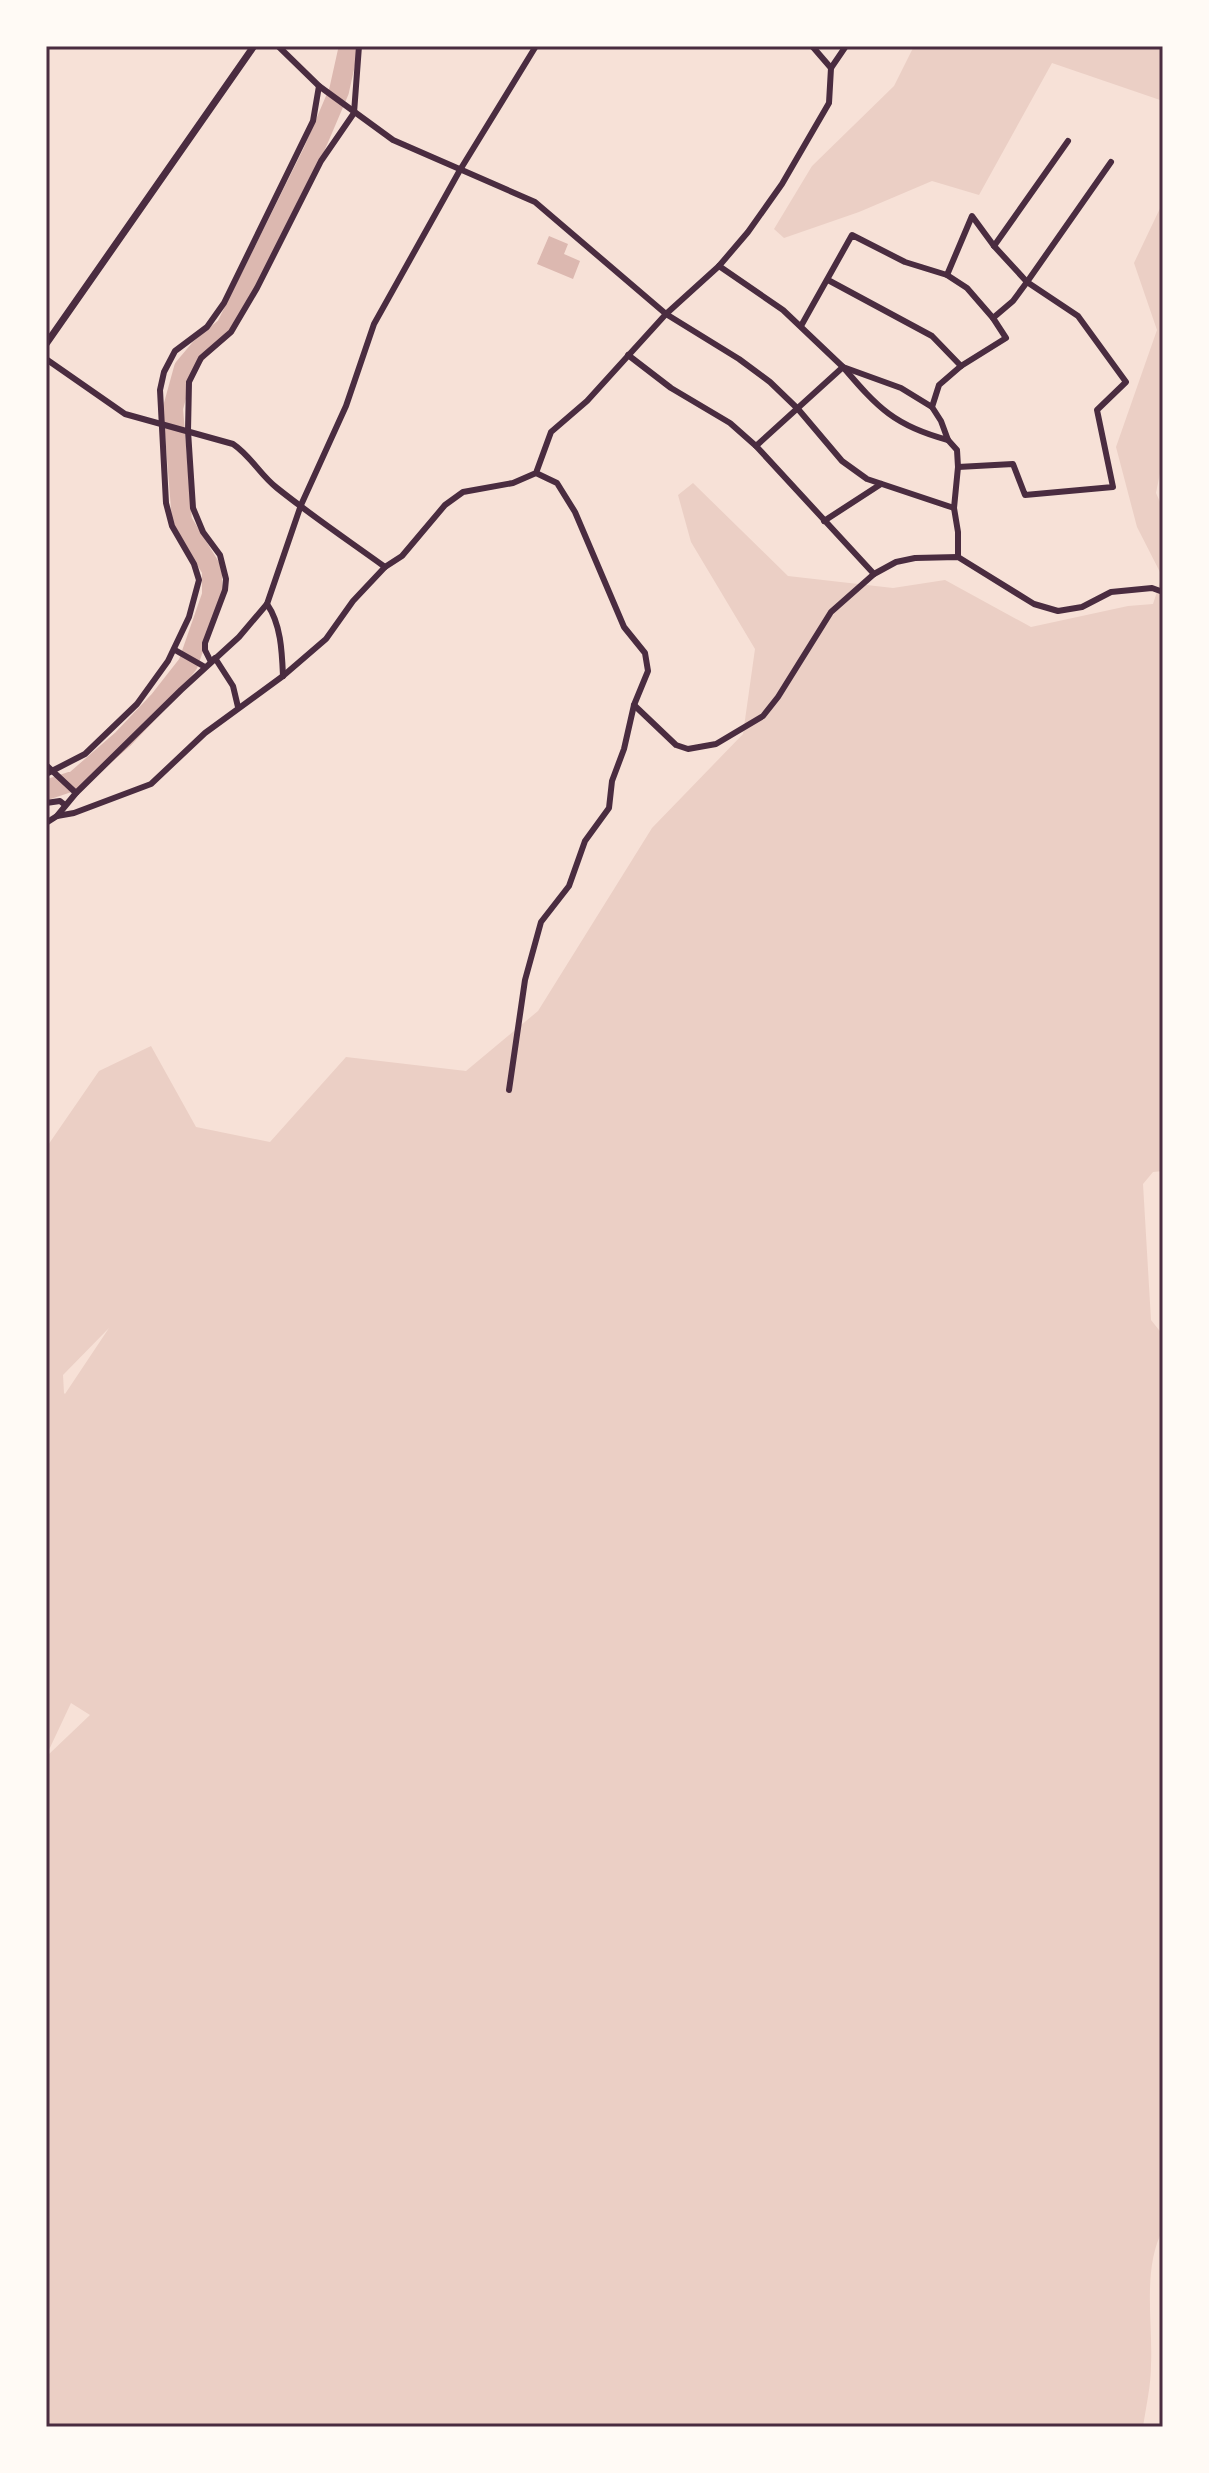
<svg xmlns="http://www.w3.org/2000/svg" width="1209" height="2473" viewBox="0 0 1209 2473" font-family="Signika,sans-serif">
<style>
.green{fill:#ebcfc5;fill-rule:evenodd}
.water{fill:#dcb8b0}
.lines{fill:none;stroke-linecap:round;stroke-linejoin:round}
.river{stroke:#dcb8b0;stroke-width:20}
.minor{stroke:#4a2c40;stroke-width:6}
.tertiary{stroke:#4a2c40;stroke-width:7}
.neatline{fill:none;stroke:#4a2c40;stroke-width:3}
</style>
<rect width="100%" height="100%" fill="#f7e1d7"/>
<!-- green -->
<g class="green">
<polygon points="914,46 1163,46 1163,101 1052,63 979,195 932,181 859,212 784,238 774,229 812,166 894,86"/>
<path d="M1163 202V458L1156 493 1163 509V1171L1153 1172 1143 1184 1151 1320 1163 1335V2229C1142 2270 1153 2321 1151 2365 1151 2385 1146 2407 1143 2427H46V1148L99 1071 151 1046 196 1127 270 1142 346 1057 466 1071 538 1011 652 828 743 734 755 649 691 542 678 495 693 483 788 576 893 588 945 580 1031 627 1128 606 1153 604 1162 576 1137 527 1116 447 1157 330 1134 263ZM109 1328 65 1394 64 1393 63 1375ZM71 1703 90 1715 48 1755 47 1754Z"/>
</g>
<!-- water -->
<polygon class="water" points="549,236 568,244 564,254 580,261 573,279 537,264"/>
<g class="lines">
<!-- river -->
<polyline class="river" points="46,790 76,780 123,739 159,701 188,664 212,595 212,570 182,521 173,408 184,368 200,349 226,327 313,152 339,91 349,46"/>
<!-- minor -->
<g class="minor">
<polyline points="278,46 319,86 393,140 535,202 666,314 739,359 770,382 798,409 842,461 867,479 954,508"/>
<polyline points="812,46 831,68"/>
<polyline points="994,246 1068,141"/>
<polyline points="719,266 783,310 843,367 901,388 932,407"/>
<polyline points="947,275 972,216 994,246 1027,282 1078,316 1126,382 1097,410 1113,487 1025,495 1013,464 958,467"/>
<polyline points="828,280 932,336 961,366"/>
<polyline points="993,318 1013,301 1027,282 1111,162"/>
<polyline points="801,326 852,235 905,262 947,275 967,288 993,318 1006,338 961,366 939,385 932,407 941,421 948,440 957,450 958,467 954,508 958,532 958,557"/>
<polyline points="628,355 671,388 730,423 756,446 874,574"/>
<path d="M46 359 125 414 233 444C251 456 260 475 277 488 312 516 349 541 385 567"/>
<path d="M756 446 843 367C878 408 895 426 948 440"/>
<polyline points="824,521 881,484"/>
<path d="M267 604C281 624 282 652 283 676"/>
<polyline points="175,650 205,667"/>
<polyline points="215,658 233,686 238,707"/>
<polyline points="211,662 205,650 205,643 225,590 226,579 220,555 203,532 193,508 188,431 189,382 201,358 231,332 257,288 321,161 354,113 359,46"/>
<polyline points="634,705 676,745 688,749 716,744 763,716 778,697 831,612 874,574 896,562 915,558 958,557 1034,604 1058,611 1082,607 1111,592 1152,588 1163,592"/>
<polyline points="46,765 76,793"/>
<polyline points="46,774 85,754 137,704 168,661 189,617 199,580 194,564 172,526 166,503 160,390 164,372 175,351 207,327 224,303 313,121 319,86"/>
<polyline points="46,803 60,801 65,805"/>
<polyline points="57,816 74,813 151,784 205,733 283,676 326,639 353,601 385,567 402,556 445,505 463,492 513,483 536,473 551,432 587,401 666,314 719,266 748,232 782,184 829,103 831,68 846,46"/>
<polyline points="46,823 57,816 76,793 181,690 239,637 267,604 301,505 346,406 374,324 460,170 536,46"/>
<polyline points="509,1090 525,980 541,922 569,886 585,841 609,808 612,781 624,749 634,705 648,671 645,653 624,627 575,512 557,483 536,473"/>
</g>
<!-- tertiary -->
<polyline class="tertiary" points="46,344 254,46"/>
</g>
<!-- border -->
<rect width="1209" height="2473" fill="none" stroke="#fffaf5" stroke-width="96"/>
<rect x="48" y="48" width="1113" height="2377" class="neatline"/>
</svg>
